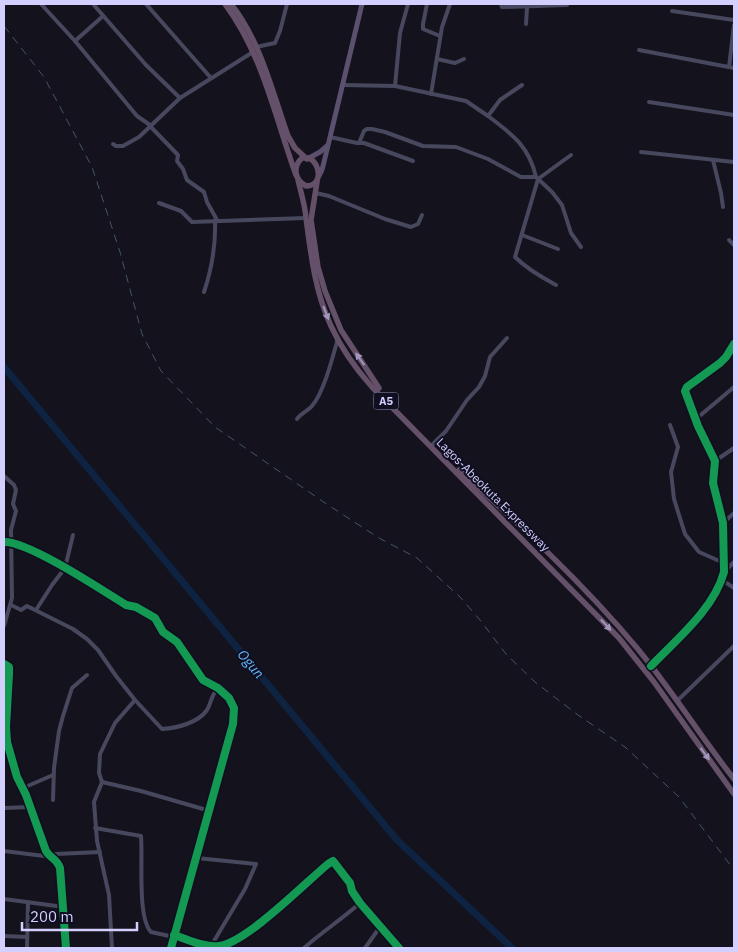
<svg xmlns="http://www.w3.org/2000/svg" width="738" height="952" viewBox="0 0 738 952" font-family="'IBM Plex Sans',sans-serif">
<style>
.lines{fill:none;stroke-linecap:round;stroke-linejoin:round}
.river{stroke:#0e2342;stroke-width:7}
.minor{stroke:#47475e;stroke-width:4}
.major{stroke:#5b516f;stroke-width:5}
.highway{stroke:#655069;stroke-width:5.5}
.rail{stroke:#415765;stroke-width:1;stroke-dasharray:8 6;stroke-linecap:butt}
.cycleway-casing{stroke:#100e21;stroke-width:11}
.cycleway{stroke:#139951;stroke-width:8}
.oneway{fill:#a296bb}
.labels{text-anchor:middle;stroke-width:4;stroke-linejoin:round;paint-order:stroke}
.shield{fill:#100e21;stroke:#9895bc;stroke-width:1}
.shield-label{font-size:11px;font-weight:bold;fill:#d3cffe}
.street-label{font-size:12px;fill:#d3cffe;stroke:#100e21}
.water-label{font-size:14px;font-style:italic;fill:#60b9fb;stroke:#100e21}
</style>
<rect width="100%" height="100%" fill="#14121d"/>
<g class="lines">
<!-- river -->
<polyline class="river" points="4,367 397,840 512,948"/>
<!-- minor -->
<g class="minor">
<polyline points="41,4 75,41 137,116 150,125"/>
<polyline points="93,4 146,65 180,98"/>
<polyline points="146,4 211,78"/>
<polyline points="427,4 423,24 423,29 440,36"/>
<polyline points="501,4 502,7 505,7 567,5"/>
<polyline points="672,11 734,20"/>
<polyline points="526,24 527,8"/>
<polyline points="75,41 103,16"/>
<polyline points="256,47 275,43 280,31 287,4"/>
<polyline points="639,50 734,68"/>
<polyline points="437,59 455,63 464,59"/>
<polyline points="729,67 734,25"/>
<polyline points="343,85 395,86 466,101 488,116 500,100 522,85"/>
<polyline points="395,86 400,33 408,4"/>
<polyline points="431,94 442,27 450,4"/>
<polyline points="649,102 734,115"/>
<path d="M488 116C512 134 529 146 536 177"/>
<polyline points="150,126 178,155 177,161 183,169 187,180 204,192 207,202 217,220"/>
<polyline points="330,137 357,143 364,143 413,161"/>
<polyline points="359,143 364,131 367,129 372,129 385,132 423,146 456,147 488,159 521,177 536,177 552,192 562,205 571,233 581,247"/>
<polyline points="113,144 116,146 123,146 139,137 180,98 253,52"/>
<polyline points="641,152 734,162"/>
<polyline points="713,160 721,193 723,207"/>
<polyline points="316,193 329,196 385,219 411,227 418,224 422,215"/>
<polyline points="159,203 181,211 192,222 306,218"/>
<polyline points="522,235 558,249"/>
<polyline points="729,240 734,245"/>
<path d="M556 285C541 277 527 269 515 257L538 179 571 155"/>
<path d="M204 292C212 268 216 246 215 220"/>
<path d="M297 419C301 413 308 411 312 406 324 392 333 356 338 338"/>
<polyline points="696,419 734,387"/>
<polyline points="670,425 678,447 671,472 674,499 685,534 699,552 724,563"/>
<polyline points="432,445 446,431 467,400 479,387 485,376 490,357 507,338"/>
<polyline points="715,461 734,448"/>
<polyline points="4,476 14,485 16,490 13,504 16,511 11,530 12,598 4,626"/>
<polyline points="723,523 734,513"/>
<path d="M4 542C28 541 102 590 126 605L136 607 155 618 163 632 177 642 203 680 218 688 229 698 234 708 233 724 171 948"/>
<polyline points="724,572 734,562"/>
<polyline points="722,580 734,588"/>
<path d="M11 605 21 610 27 606 73 629 87 639 98 650 116 676 135 700 162 729C177 728 198 723 207 710 212 702 210 697 218 688"/>
<polyline points="36,610 52,585 65,568 73,535"/>
<path d="M4 664 9 667V674L6 727 7 742 17 777 26 795 46 851C50 858 57 859 60 868L66 948"/>
<path d="M651 666C677 639 714 609 724 572L723 523 713 483 715 461 698 426 685 391 687 387 720 363 726 357 734 344"/>
<polyline points="677,701 734,646"/>
<polyline points="102,782 141,791 210,811"/>
<polyline points="23,788 53,775"/>
<polyline points="53,800 54,768 59,731 63,716 72,688 87,675"/>
<polyline points="4,808 30,807"/>
<path d="M95 828 141 836C143 858 137 917 151 932L174 937"/>
<polyline points="4,851 44,856 56,854 100,852"/>
<polyline points="197,858 256,864 245,889 211,946"/>
<polyline points="4,899 64,907"/>
<path d="M174 935C187 939 205 948 219 946 246 943 305 883 328 864L333 861 350 883 352 891 360 903 399 948"/>
<polyline points="4,936 27,937"/>
<polyline points="27,948 28,902"/>
<polyline points="112,948 109,895 97,841 94,802 102,782 99,773 100,754 115,723 135,700"/>
<path d="M304 948C322 932 342 919 360 903"/>
<polyline points="365,948 380,927"/>
</g>
<!-- major -->
<g class="major">
<polyline points="309,158 320,152 327,146"/>
<polyline points="319,176 322,170 325,158 362,4"/>
</g>
<!-- highway -->
<g class="highway">
<path d="M225 4C262 53 275 117 296 175"/>
<path d="M231 4C261 42 272 91 288 136L295 148 307 159"/>
<path d="M302 158H309C321 164 323 186 306 186 295 180 292 167 302 158Z"/>
<path d="M298 180C301 193 305 205 306 218 311 255 315 292 331 326 341 348 356 369 372 387L619 638 654 682 734 794"/>
<polyline points="317,182 311,220 318,267 325,291 341,330 379,388"/>
<path d="M459 470C521 526 583 583 637 648 672 690 700 736 734 779"/>
</g>
<!-- rail -->
<polyline class="rail" points="4,26 44,77 92,167 120,252 142,334 161,371 215,427 325,503 379,538 417,558 460,597 480,620 506,654 535,682 578,715 625,747 679,797 734,870"/>
<defs>
<g id="cycleway">
<path d="M4 542C28 541 102 590 126 605L136 607 155 618 163 632 177 642 203 680 218 688 229 698 234 708 233 724 171 948"/>
<path d="M4 664 9 667V674L6 727 7 742 17 777 26 795 46 851C50 858 57 859 60 868L66 948"/>
<path d="M651 666C677 639 714 609 724 572L723 523 713 483 715 461 698 426 685 391 687 387 720 363 726 357 734 344"/>
<path d="M174 935C187 939 205 948 219 946 246 943 305 883 328 864L333 861 350 883 352 891 360 903 399 948"/>
</g>
</defs>
<!-- cycleway casing -->
<use href="#cycleway" class="cycleway-casing"/>
<!-- cycleway -->
<use href="#cycleway" class="cycleway"/>
</g>
<!-- one-way arrows -->
<defs><path id="oneway-solid" d="M-6-.8H1V-3.2L6.5 0L1 3.2V.8H-6Z" transform="scale(1.25)"/></defs>
<g class="oneway">
<use href="#oneway-solid" transform="translate(326 313) rotate(69)"/>
<use href="#oneway-solid" transform="translate(360 359) rotate(-125)"/>
<use href="#oneway-solid" transform="translate(606 625) rotate(47)"/>
<use href="#oneway-solid" transform="translate(705 754) rotate(54)"/>
</g>
<g class="labels">
<!-- shield labels -->
<rect class="shield" x="373.5" y="392.5" width="25" height="17" rx="4"/>
<g class="shield-label">
<text x="386" y="405">A5</text>
</g>
<!-- street labels -->
<g class="street-label">
<text transform="translate(493 495) rotate(45)" y="4">Lagos-Abeokuta Expressway</text>
</g>
<!-- water labels -->
<g class="water-label">
<text transform="translate(251 664) rotate(50)" y="5">Ogun</text>
</g>
</g>
<!-- border -->
<rect width="738" height="952" fill="none" stroke="#d3cffe" stroke-width="10"/>
<!-- scale -->
<path d="M22 922v8h115v-8" fill="none" stroke="#d3cffe" stroke-width="2.5"/>
<text x="30" y="922" font-size="15" fill="#d3cffe" stroke="#100e21" stroke-width="4" paint-order="stroke">200 m</text>
</svg>
